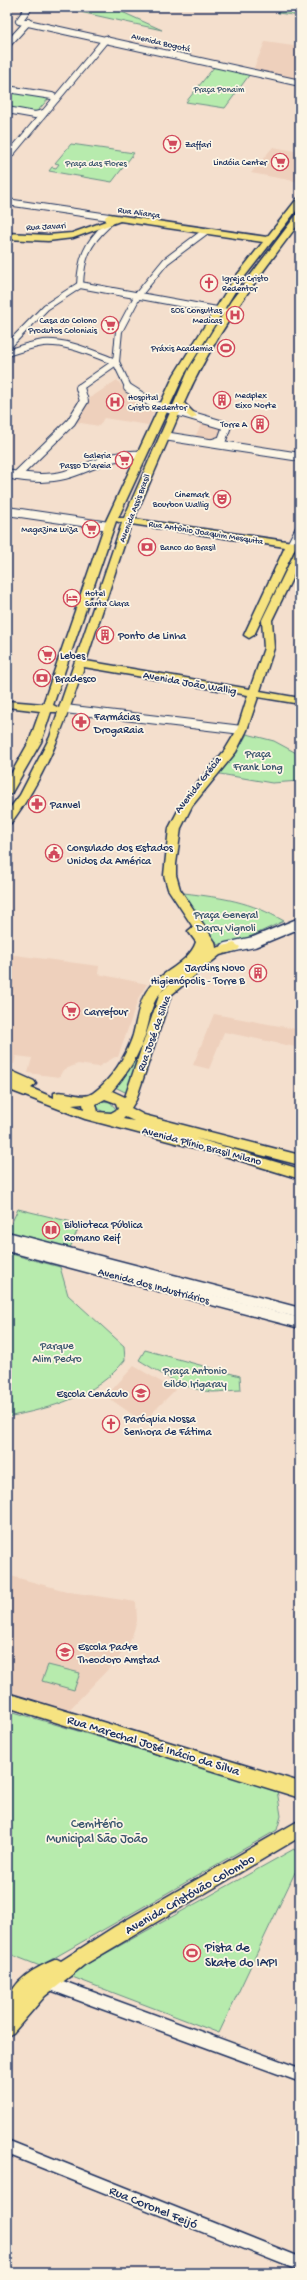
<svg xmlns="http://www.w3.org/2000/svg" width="307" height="2280" viewBox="0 0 307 2280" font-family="'Gochi Hand',sans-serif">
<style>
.built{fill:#eed0bc}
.green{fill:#b7ebad;stroke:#698d86}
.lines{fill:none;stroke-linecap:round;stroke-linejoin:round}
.minor-far3-casing{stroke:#1b2f5e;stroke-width:8}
.minor-far2-casing{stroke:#1b2f5e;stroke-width:10}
.minor-far1-casing{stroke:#1b2f5e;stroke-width:13}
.minor-casing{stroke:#1b2f5e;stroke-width:16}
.major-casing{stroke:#1b2f5e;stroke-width:3}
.minor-far3{stroke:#fcf5e5;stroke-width:6}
.minor-far2{stroke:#fcf5e5;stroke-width:8}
.minor-far1{stroke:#fcf5e5;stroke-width:10}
.minor{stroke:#fcf5e5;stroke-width:13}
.major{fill:#f6e381;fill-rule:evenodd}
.labels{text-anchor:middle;stroke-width:3.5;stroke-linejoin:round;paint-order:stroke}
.far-street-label{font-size:9px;fill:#1b2f5e;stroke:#fcf5e5}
.far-park-label{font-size:9px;fill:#3a556e;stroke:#fcf5e5}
.far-poi-label{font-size:9px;fill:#1b2f5e;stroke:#fcf5e5;text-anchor:end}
.poi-label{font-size:11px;fill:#1b2f5e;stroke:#fcf5e5;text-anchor:start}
.street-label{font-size:11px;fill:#1b2f5e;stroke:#fcf5e5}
.park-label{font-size:11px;fill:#3a556e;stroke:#fcf5e5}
.near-street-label{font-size:13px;fill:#1b2f5e;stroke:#fcf5e5}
.near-park-label{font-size:13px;fill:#3a556e;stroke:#fcf5e5}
.near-poi-label{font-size:13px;fill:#1b2f5e;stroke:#fcf5e5;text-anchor:start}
</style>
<rect width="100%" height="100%" fill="#f4dfcd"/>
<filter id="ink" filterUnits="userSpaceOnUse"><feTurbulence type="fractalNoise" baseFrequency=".025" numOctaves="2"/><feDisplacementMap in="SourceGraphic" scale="8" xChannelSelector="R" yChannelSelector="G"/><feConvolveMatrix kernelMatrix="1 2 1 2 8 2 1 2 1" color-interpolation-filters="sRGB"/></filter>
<g filter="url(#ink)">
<!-- built -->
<g class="built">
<polygon points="265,42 300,47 300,72 295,79 253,70"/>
<polygon points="273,147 300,152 300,182 251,173"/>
<polygon points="117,380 126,391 155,409 148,425 104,418 99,426 75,422 86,405 87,400"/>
<polygon points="203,421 225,426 218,440 195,437"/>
<polygon points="7,954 99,966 98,974 147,984 139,997 118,1057 115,1057 98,1067 78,1064 63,1070 59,1077 28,1073 32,1058 16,1056 14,1064 7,1064"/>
<polygon points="214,1014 296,1029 300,1025 300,1048 224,1032 209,1069 193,1065"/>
<polygon points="134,1366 175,1390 143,1422 106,1396"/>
<polygon points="7,1575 70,1592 136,1602 137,1621 130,1642 116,1661 66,1713 7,1696"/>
</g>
<!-- green -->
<g class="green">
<polygon points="73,7 111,7 162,30 71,10"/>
<polygon points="280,7 300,7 300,16 278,13"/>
<polygon points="215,66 250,74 225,108 186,102"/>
<polygon points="7,90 50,97 35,114 7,109"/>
<polygon points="71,144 134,153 112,182 49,171 52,167 56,168 59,164 55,163"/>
<polygon points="247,734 274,741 300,755 300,781 272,783 220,774 219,772 236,753"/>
<path d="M184 893C224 898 249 901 284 921L247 938 216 945 182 895Z"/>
<polygon points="157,998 127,1093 115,1087 129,1071"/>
<path d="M101 1101 110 1102 116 1109C110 1115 100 1113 96 1105Z"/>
<polygon points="18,1209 80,1224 70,1248 7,1233"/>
<path d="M7 1253 60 1267 68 1295 124 1346 125 1360C96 1397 51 1408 7 1417Z"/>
<path d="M145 1350 240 1376 241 1390C231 1390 222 1392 213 1392 185 1390 162 1374 139 1360Z"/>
<polygon points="48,1665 80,1673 74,1690 42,1681"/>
<polygon points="7,1710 277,1790 281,1816 277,1830 40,1966 7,1953"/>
<polygon points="294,1849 300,1857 300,1862 219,2033 67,1975"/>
</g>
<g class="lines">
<defs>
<g id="minor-far3">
<polyline points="29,7 19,21 300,83"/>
<polyline points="7,45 28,22"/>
<polyline points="7,89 52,96 56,99"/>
<polyline points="7,110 35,115 44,113"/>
<polyline points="7,158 106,39"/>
<polyline points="7,202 109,217"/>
<polyline points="80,285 228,312"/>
<path d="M80 285C81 259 87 243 107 225"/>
<polyline points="7,351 10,344 46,307 80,285"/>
<path d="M7 353C19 349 31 345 43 343 68 341 93 354 116 362"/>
<polyline points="81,389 80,387 116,362"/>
<polyline points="129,389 116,362 119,331 138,295 166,261 206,231"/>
</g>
<g id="minor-far2">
<polyline points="128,388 155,405 227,426 222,440 213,443"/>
<polyline points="164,436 300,457"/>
<path d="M7 474C26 478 46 480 65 475 93 467 110 453 141 455"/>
<polyline points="16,476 71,422 84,401 80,388"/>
<polyline points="7,511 109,526"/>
<polyline points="291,545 300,528"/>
<polyline points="65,709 242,730"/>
</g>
<g id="minor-far1">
<polyline points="226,948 254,942 300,923"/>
<polyline points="7,1237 300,1313"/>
<polyline points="7,1246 300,1323"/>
</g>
<g id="minor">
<polyline points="47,1982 300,2075"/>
<polyline points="7,2147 300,2264"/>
</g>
<g id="major">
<path d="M300 198V206L242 280 184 375 118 518H124L189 369 231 301 297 214 300 213V222C256 280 213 336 184 403L197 416 192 419 181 410 134 519 300 543V562L272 620 274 648 260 691 300 698V704L258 697 247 730 236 752 192 806 181 828 176 864V875L180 889 215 942 216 948 234 943 240 947 238 950 220 955 171 995 136 1100 131 1108 144 1115 300 1155V1165L195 1138 300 1169V1179L225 1156 85 1119 7 1089V1069L34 1081 36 1084 31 1088 54 1098V1093C66 1089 82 1101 93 1093 111 1080 126 1057 133 1035 137 1020 138 1005 146 992 158 972 188 965 196 942L188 931 193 927 168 889 164 875 169 828 183 801 225 750 237 730 248 695 84 667C64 725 48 773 11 823L7 824V812L20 795 50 737 58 712H51L41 742 11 794 7 795V781L29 742 40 711 7 707V701L43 704 106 521 174 375 234 279 263 242 120 221 73 238 48 241 7 239V233L48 235 72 233 106 221 105 217 109 214 267 237 297 199ZM116 521 122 523 59 708 53 705ZM131 524 285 547 244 635 249 638 254 635 295 548 300 549 295 552 262 620 264 648 250 689 86 661ZM177 977 160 993 125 1097 112 1091C124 1077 135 1062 142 1044 155 1011 145 1002 177 977ZM105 1099 116 1103 118 1109 111 1113 98 1112 96 1104ZM83 1104 84 1109 72 1105ZM125 1117 134 1121 123 1119Z"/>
<polygon points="7,1693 300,1782 300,1798 7,1707"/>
<path d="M300 1820V1837L84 1965 45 1996 13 2033 7 2036C7 2026 5 2013 7 2004 13 1979 35 1968 57 1959L61 1961 114 1927Z"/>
</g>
</defs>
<!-- minor-far3 casing -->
<use href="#minor-far3" class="minor-far3-casing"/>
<!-- minor-far2 casing -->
<use href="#minor-far2" class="minor-far2-casing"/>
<!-- minor-far1 casing -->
<use href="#minor-far1" class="minor-far1-casing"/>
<!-- minor casing -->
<use href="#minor" class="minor-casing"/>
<!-- major casing -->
<use href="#major" class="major-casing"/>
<!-- minor-far3 -->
<use href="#minor-far3" class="minor-far3"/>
<!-- minor-far2 -->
<use href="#minor-far2" class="minor-far2"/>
<!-- minor-far1 -->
<use href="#minor-far1" class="minor-far1"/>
<!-- minor -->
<use href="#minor" class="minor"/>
<!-- major -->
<use href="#major" class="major"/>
</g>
</g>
<!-- icons -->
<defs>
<symbol id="supermarket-ring" viewBox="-11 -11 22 22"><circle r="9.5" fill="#fcf5e5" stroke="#d1495b" stroke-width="1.5"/><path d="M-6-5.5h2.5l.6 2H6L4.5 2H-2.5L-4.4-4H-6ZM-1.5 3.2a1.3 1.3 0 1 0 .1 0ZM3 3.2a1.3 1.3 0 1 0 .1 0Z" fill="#d1495b"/></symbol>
<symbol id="church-ring" viewBox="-11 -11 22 22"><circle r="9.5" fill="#fcf5e5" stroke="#d1495b" stroke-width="1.5"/><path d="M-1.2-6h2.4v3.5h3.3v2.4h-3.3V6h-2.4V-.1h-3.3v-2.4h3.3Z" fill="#d1495b"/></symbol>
<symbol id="hospital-ring" viewBox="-11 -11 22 22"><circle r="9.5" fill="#fcf5e5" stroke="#d1495b" stroke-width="1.5"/><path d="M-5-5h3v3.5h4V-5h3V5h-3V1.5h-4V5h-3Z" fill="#d1495b"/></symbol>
<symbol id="stadium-ring" viewBox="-11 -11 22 22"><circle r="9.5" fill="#fcf5e5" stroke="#d1495b" stroke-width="1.5"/><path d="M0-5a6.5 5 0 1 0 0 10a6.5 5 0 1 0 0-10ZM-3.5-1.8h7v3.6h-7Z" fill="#d1495b"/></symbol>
<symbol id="building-ring" viewBox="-11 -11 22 22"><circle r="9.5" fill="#fcf5e5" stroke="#d1495b" stroke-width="1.5"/><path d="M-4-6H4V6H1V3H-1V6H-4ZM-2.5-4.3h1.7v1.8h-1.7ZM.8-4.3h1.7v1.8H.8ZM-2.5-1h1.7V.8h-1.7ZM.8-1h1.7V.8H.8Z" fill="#d1495b"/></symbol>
<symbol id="theatre-ring" viewBox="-11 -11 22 22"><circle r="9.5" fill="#fcf5e5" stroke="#d1495b" stroke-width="1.5"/><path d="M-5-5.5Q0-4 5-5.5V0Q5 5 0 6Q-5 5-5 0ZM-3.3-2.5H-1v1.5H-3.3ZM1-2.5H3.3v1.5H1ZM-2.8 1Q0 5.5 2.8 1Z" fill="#d1495b"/></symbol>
<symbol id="bank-ring" viewBox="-11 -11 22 22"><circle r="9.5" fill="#fcf5e5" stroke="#d1495b" stroke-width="1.5"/><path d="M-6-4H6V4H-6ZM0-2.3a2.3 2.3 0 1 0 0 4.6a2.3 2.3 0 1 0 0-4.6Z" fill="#d1495b"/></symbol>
<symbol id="hotel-ring" viewBox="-11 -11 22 22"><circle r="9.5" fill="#fcf5e5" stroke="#d1495b" stroke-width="1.5"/><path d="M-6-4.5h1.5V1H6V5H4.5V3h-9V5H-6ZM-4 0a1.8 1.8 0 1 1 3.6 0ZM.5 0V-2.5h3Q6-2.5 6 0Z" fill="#d1495b"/></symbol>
<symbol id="pharmacy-ring" viewBox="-11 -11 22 22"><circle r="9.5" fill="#fcf5e5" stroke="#d1495b" stroke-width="1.5"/><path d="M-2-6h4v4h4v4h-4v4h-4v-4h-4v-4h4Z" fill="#d1495b"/></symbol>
<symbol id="civic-ring" viewBox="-11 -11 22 22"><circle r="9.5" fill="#fcf5e5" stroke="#d1495b" stroke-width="1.5"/><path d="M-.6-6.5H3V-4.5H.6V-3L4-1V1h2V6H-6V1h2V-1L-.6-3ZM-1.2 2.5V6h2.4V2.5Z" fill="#d1495b"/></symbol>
<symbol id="library-ring" viewBox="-11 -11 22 22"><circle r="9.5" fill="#fcf5e5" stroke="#d1495b" stroke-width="1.5"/><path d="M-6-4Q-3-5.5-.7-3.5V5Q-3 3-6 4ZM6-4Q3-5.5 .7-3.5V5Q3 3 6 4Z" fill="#d1495b"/></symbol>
<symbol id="school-ring" viewBox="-11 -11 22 22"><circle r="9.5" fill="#fcf5e5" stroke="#d1495b" stroke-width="1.5"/><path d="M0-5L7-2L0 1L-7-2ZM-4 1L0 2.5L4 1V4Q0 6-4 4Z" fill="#d1495b"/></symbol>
</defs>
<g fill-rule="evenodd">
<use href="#supermarket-ring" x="162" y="134" width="20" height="20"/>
<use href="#supermarket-ring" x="270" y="152" width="20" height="20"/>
<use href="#church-ring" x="199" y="273" width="20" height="20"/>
<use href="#hospital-ring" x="225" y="305" width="20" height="20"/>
<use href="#supermarket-ring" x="100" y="315" width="20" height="20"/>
<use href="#stadium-ring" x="216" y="338" width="20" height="20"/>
<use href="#building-ring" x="212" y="390" width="20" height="20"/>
<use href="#hospital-ring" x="105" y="392" width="20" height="20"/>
<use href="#building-ring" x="250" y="414" width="20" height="20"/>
<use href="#supermarket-ring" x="114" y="450" width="20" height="20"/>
<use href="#theatre-ring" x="212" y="489" width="20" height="20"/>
<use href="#supermarket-ring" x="81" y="519" width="20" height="20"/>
<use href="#bank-ring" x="137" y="537" width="20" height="20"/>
<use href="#hotel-ring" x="62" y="588" width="20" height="20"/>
<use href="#building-ring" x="95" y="625" width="20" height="20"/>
<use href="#supermarket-ring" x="37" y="645" width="20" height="20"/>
<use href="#bank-ring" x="32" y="668" width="20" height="20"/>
<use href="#pharmacy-ring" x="71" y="712" width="20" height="20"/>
<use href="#pharmacy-ring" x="27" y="794" width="20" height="20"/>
<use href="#civic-ring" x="44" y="843" width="20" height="20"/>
<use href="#building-ring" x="248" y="963" width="20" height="20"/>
<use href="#supermarket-ring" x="61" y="1001" width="20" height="20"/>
<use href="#library-ring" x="41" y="1220" width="20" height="20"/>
<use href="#school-ring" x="131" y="1383" width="20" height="20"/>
<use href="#church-ring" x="101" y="1414" width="20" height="20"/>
<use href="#school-ring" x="55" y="1642" width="20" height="20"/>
<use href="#stadium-ring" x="182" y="1943" width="20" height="20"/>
</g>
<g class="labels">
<!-- far-street labels -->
<g class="far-street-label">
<text transform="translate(161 42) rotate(13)" y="3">Avenida Bogotá</text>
<text transform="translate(139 212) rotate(8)" y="3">Rua Aliança</text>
<text transform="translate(46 226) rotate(-3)" y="3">Rua Javari</text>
<text transform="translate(134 508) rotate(-69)" y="3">Avenida Assis Brasil</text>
<text transform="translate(206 532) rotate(9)" y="3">Rua Antônio Joaquim Mesquita</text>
</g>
<!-- far-park labels -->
<g class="far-park-label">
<text x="219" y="92">Praça Ponaim</text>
<text x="96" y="166">Praça das Flores</text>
</g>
<!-- far-poi labels -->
<g class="far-poi-label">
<text x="185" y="147" text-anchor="start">Zaffari</text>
<text x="267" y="165">Lindóia Center</text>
<text x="222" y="281" text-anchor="start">Igreja Cristo<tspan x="222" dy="10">Redentor</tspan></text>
<text x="222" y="313">SOS Consultas<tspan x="222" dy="10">Medicas</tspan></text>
<text x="97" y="323">Casa do Colono<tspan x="97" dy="10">Produtos Coloniais</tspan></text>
<text x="213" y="351">Práxis Academia</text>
<text x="235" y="398" text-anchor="start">Medplex<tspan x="235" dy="10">Eixo Norte</tspan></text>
<text x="128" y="400" text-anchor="start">Hospital<tspan x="128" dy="10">Cristo Redentor</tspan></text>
<text x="247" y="427">Torre A</text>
<text x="111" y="458">Galeria<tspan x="111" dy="10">Passo D'areia</tspan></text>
<text x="209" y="497">Cinemark<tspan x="209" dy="10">Bourbon Wallig</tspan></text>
<text x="78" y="532">Magazine Luiza</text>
<text x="160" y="550" text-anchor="start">Banco do Brasil</text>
<text x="85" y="596" text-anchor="start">Hotel<tspan x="85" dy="10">Santa Clara</tspan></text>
</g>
<!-- poi labels -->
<g class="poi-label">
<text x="118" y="639">Ponto de Linha</text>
<text x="60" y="659">Lebes</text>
<text x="55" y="682">Bradesco</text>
<text x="94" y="720">Farmácias<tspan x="94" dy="13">DrogaRaia</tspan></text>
<text x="50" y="808">Panvel</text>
<text x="67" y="851">Consulado dos Estados<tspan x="67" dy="13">Unidos da América</tspan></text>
<text x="245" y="971" text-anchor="end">Jardins Novo<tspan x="245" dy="13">Higienópolis - Torre B</tspan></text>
<text x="84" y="1015">Carrefour</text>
<text x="64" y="1228">Biblioteca Pública<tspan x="64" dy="13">Romano Reif</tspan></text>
<text x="128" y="1397" text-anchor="end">Escola Cenáculo</text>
<text x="124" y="1422">Paróquia Nossa<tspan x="124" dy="13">Senhora de Fátima</tspan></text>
<text x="78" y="1650">Escola Padre<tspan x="78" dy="13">Theodoro Amstad</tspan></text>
</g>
<!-- street labels -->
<g class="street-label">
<text transform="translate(190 682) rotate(10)" y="4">Avenida João Wallig</text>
<text transform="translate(197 784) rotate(-52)" y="4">Avenida Grécia</text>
<text transform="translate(153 1033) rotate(-70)" y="4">Rua José da Silva</text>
<text transform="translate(202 1145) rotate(15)" y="4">Avenida Plínio Brasil Milano</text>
<text transform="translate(154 1285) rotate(15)" y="4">Avenida dos Industriários</text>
</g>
<!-- park labels -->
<g class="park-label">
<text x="258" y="757">Praça<tspan x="258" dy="13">Frank Long</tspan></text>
<text x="226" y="918">Praça General<tspan x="226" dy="13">Darcy Vignoli</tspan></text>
<text x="57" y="1349">Parque<tspan x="57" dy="13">Alim Pedro</tspan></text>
<text x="195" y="1374">Praça Antonio<tspan x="195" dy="13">Gildo Irigaray</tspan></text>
</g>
<!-- near-street labels -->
<g class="near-street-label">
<text transform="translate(154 1744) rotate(17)" y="5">Rua Marechal José Inácio da Silva</text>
<text transform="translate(189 1893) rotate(-30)" y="5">Avenida Cristóvão Colombo</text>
<text transform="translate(154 2206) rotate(22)" y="5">Rua Coronel Feijó</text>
</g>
<!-- near-park labels -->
<g class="near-park-label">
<text x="97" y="1827">Cemitério<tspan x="97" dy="15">Municipal São João</tspan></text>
</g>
<!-- near-poi labels -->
<g class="near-poi-label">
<text x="205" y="1951">Pista de<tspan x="205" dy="15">Skate do IAPI</tspan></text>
</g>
</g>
<!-- margin -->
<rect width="307" height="2280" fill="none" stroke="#fcf5e5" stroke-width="24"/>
<rect x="12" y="12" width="283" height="2256" fill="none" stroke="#1b2f5e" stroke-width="1.5" filter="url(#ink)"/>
</svg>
